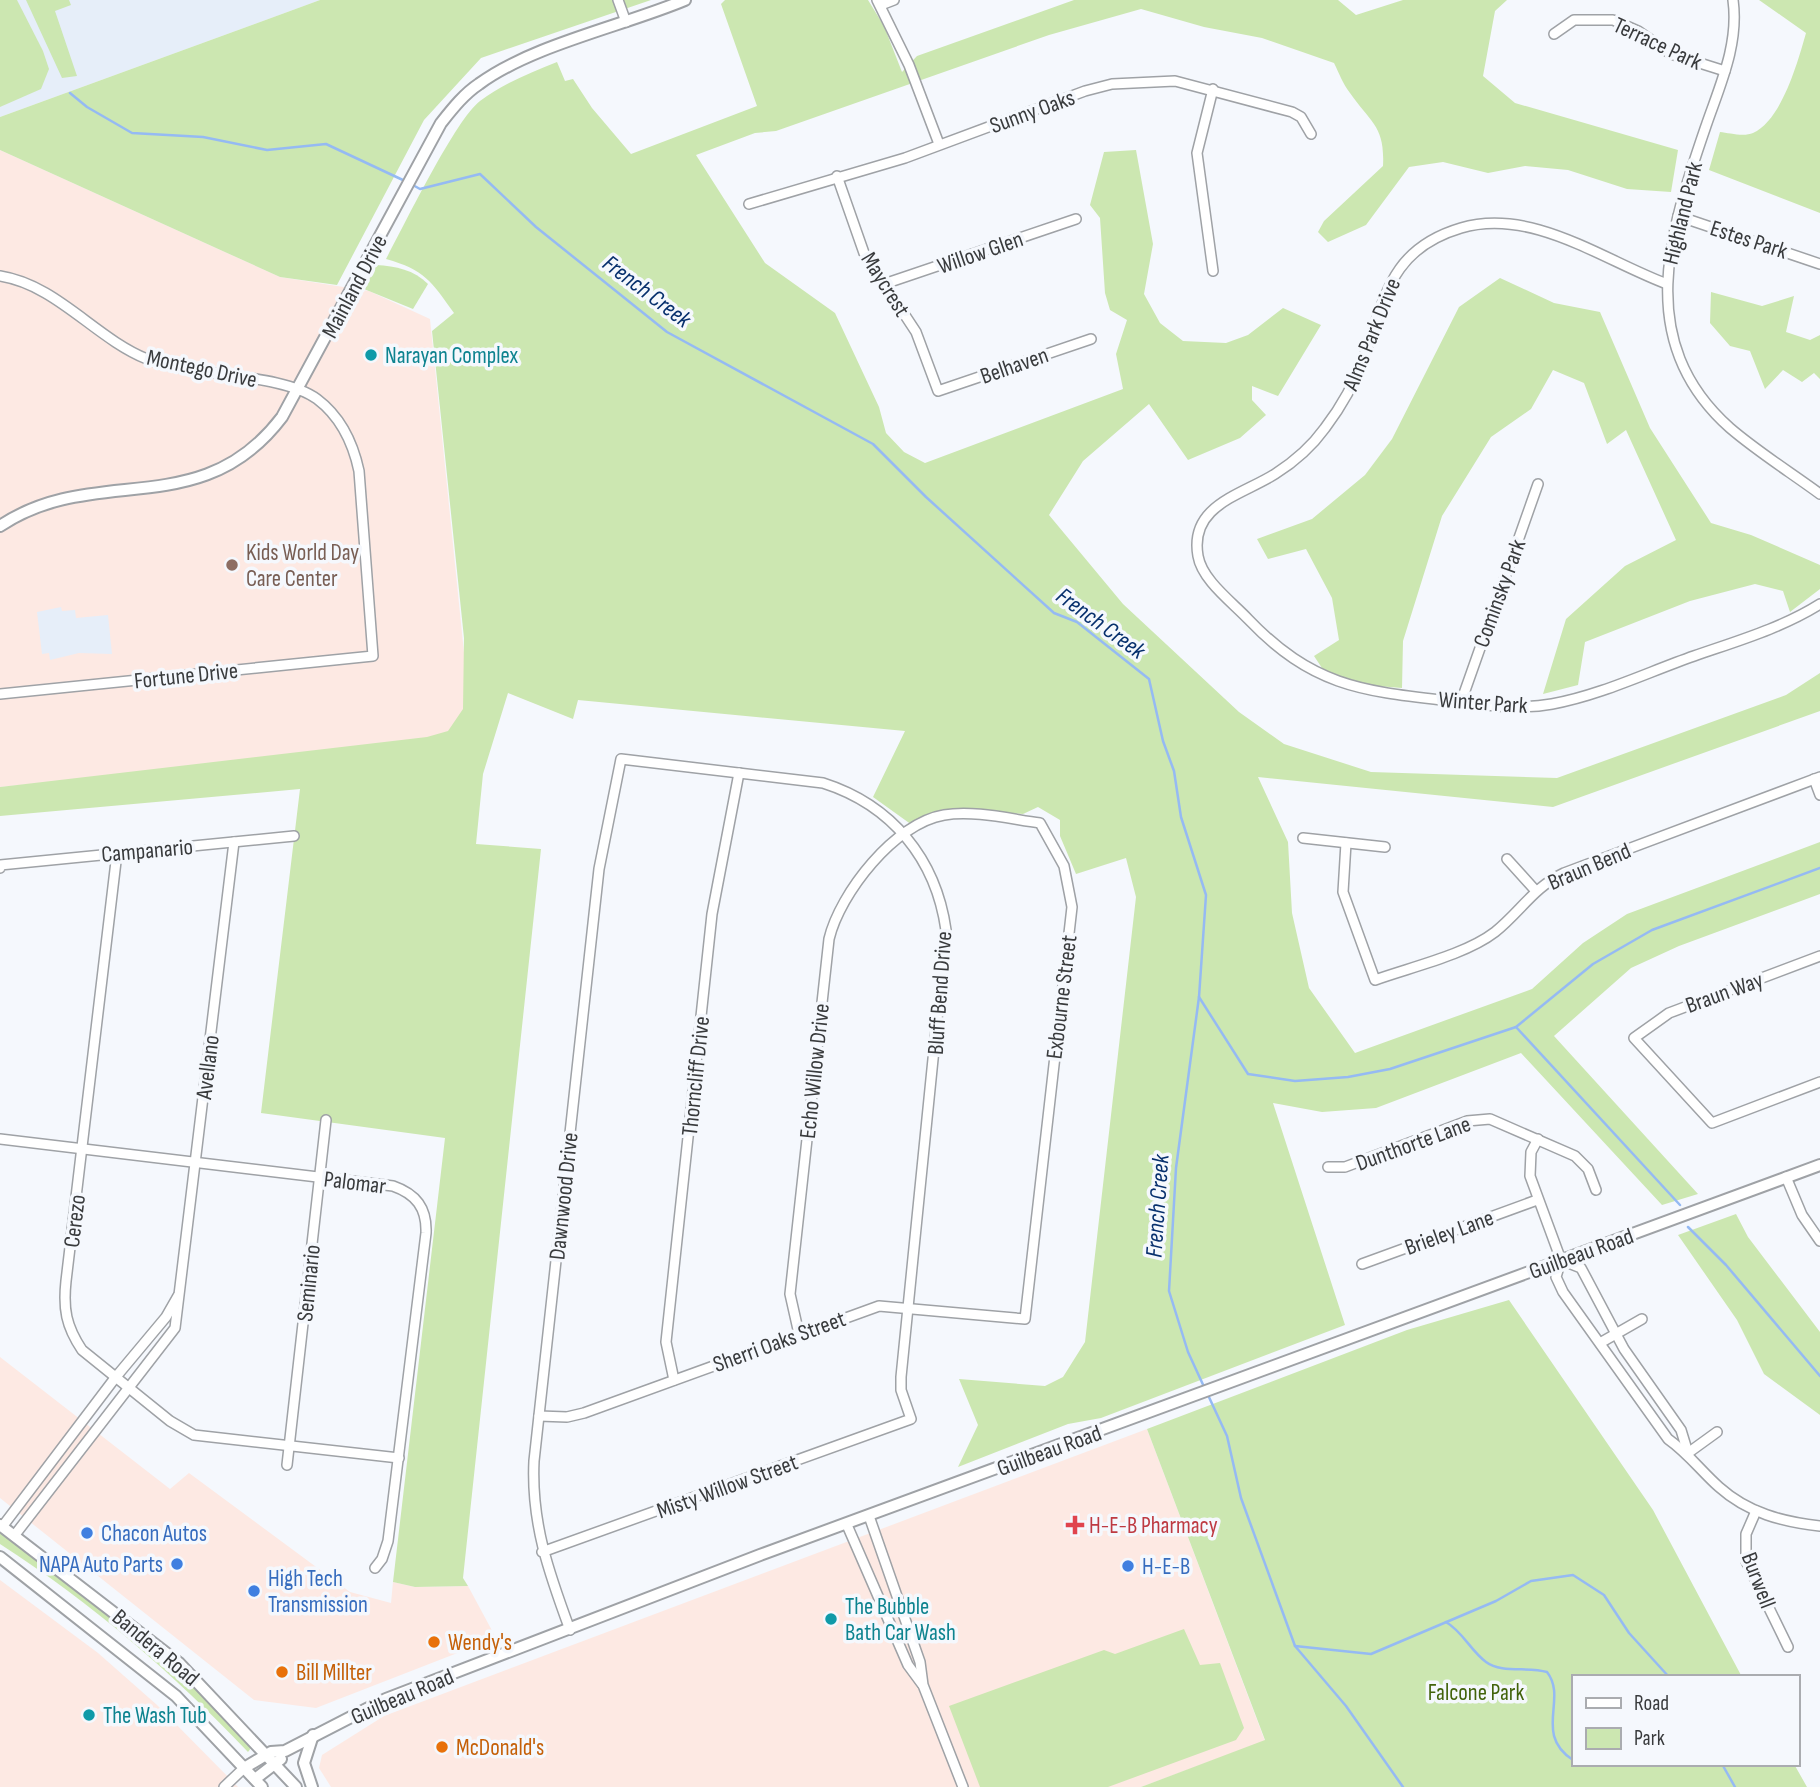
<svg xmlns="http://www.w3.org/2000/svg" width="1820" height="1787" viewBox="0 0 1820 1787" font-family="'Sofia Sans Condensed',sans-serif">
<style>
.commercial{fill:#fde9e3}
.built{fill:#e6eef9}
.green{fill:#cce7b1}
.lines{fill:none;stroke-linecap:round;stroke-linejoin:round}
.stream{stroke:#95baf3;stroke-width:2.5}
.minor-casing{stroke:#9fa2a6;stroke-width:12}
.major-casing{stroke:#9fa2a6;stroke-width:14}
.minor{stroke:#fff;stroke-width:9}
.major{stroke:#fff;stroke-width:10}
.culture-dot{fill:#0f9aa8;stroke:#f5f8fd;stroke-width:2.5}
.education-dot{fill:#8d6e63;stroke:#f5f8fd;stroke-width:2.5}
.health-dot{fill:#e0444e;stroke:#f5f8fd;stroke-width:2.5}
.shop-dot{fill:#3f7fe0;stroke:#f5f8fd;stroke-width:2.5}
.food-dot{fill:#e8710a;stroke:#f5f8fd;stroke-width:2.5}
.labels{text-anchor:middle;stroke-width:7;stroke-linejoin:round;paint-order:stroke}
.street-label{font-size:23px;fill:#393b3d;stroke:#f5f8fd}
.culture-label{font-size:23px;fill:#0d838f;stroke:#f5f8fd;text-anchor:start}
.education-label{font-size:23px;fill:#785e54;stroke:#f5f8fd;text-anchor:start}
.health-label{font-size:23px;fill:#be3a42;stroke:#f5f8fd;text-anchor:start}
.shop-label{font-size:23px;fill:#366cbe;stroke:#f5f8fd;text-anchor:start}
.food-label{font-size:23px;fill:#c56008;stroke:#f5f8fd;text-anchor:start}
.park-label{font-size:23px;fill:#42630b;stroke:#f5f8fd}
.water-label{font-size:24px;font-style:italic;fill:#07306d;stroke:#f5f8fd}
</style>
<rect width="100%" height="100%" fill="#f5f8fd"/>
<!-- commercial -->
<g class="commercial">
<polygon points="0,150 280,277 369,291 430,319 473,741 0,787"/>
<polygon points="0,1357 170,1489 189,1473 350,1592 391,1603 393,1582 415,1587 468,1586 496,1638 316,1708 254,1700 0,1498"/>
<polygon points="1147,1429 1265,1741 1141,1787 331,1787 319,1768 322,1755 384,1716"/>
<polygon points="0,1580 98,1653 157,1705 238,1787 0,1787"/>
</g>
<!-- built -->
<g class="built">
<polygon points="0,0 320,0 0,117"/>
<polygon points="61,607 62,611 75,610 76,618 108,615 112,654 79,653 50,660 49,653 42,654 37,612"/>
</g>
<!-- green -->
<g class="green">
<polygon points="0,0 17,0 43,51 49,69 41,89 0,107"/>
<polygon points="26,0 69,0 71,5 55,11 77,76 62,78"/>
<polygon points="320,0 651,0 481,58 424,120 337,285 280,277 0,150 0,117"/>
<path d="M725 0H868L884 26 902 72 917 56 1074 0H1338L1356 15 1403 0H1507L1495 11 1483 76 1515 103 1678 150 1671 192 1627 189 1568 170 1525 166 1488 173 1443 162 1409 167 1366 225 1328 242 1318 232 1324 221 1383 166C1385 126 1371 123 1350 93 1343 84 1339 73 1334 63L1262 38 1204 27 1141 9 1049 35 776 131 755 133 696 155 765 263 835 313 879 407 886 433 904 452 925 463 1123 389 1116 354 1127 320 1110 310 1105 293 1100 218 1090 205 1104 152 1136 150 1153 244 1144 294 1160 323 1183 341 1226 343 1248 335 1283 308 1321 325 1278 396 1252 386V400L1266 415 1240 438 1188 460 1149 404 1083 461 1049 515 1123 604 1239 712 1284 744 1371 772 1557 778 1786 695 1820 673V711L1553 807 1258 777 1288 842 1292 913 1309 988 1355 1053 1532 989 1583 943 1627 914 1820 842V894L1679 946 1631 968 1554 1036 1698 1194 1662 1205 1521 1053 1376 1108 1322 1112 1273 1103 1345 1325 1101 1418 1068 1424 958 1467 978 1425 959 1379 1045 1386 1063 1377 1085 1342 1136 897 1126 858 1076 874 1060 836V820L1038 807 1023 814 943 809 912 825 873 797 905 731 578 700 573 719 508 693 483 774 476 844 541 849 463 1578 468 1586 415 1587 393 1582 445 1138 261 1113 300 789 0 816V787L427 737 448 731 463 709 464 638 432 331 454 313C431 281 425 270 386 259 404 226 455 120 480 101 502 84 530 73 557 62L565 81 573 79 592 108 631 154 757 106 721 4Z"/>
<path d="M1759 0H1820V213L1709 170 1720 132C1729 133 1744 137 1753 133 1782 120 1798 61 1806 33Z"/>
<path d="M376 265C396 266 414 270 428 284L413 309 364 289Z"/>
<polygon points="1500,278 1554,303 1600,312 1650,428 1711,523 1751,535 1820,565 1820,589 1790,612 1783,591 1755,584 1690,601 1585,642 1578,685 1543,694 1566,619 1625,566 1676,540 1626,430 1607,444 1584,383 1553,370 1531,409 1491,437 1442,516 1403,641 1402,688 1364,685 1324,671 1314,656 1339,640 1332,598 1306,549 1268,559 1257,539 1312,519 1365,475 1392,439 1459,307"/>
<polygon points="1711,292 1762,306 1794,296 1786,332 1810,340 1820,335 1820,379 1814,373 1802,382 1783,370 1765,389 1750,351 1730,346 1710,323"/>
<polygon points="1736,1214 1748,1237 1820,1332 1820,1415 1764,1374 1737,1320 1678,1235"/>
<polygon points="1509,1300 1653,1510 1742,1677 1573,1677 1573,1764 1794,1764 1807,1787 1141,1787 1265,1740 1147,1429 1407,1330"/>
<path d="M0 1533 150 1647 210 1703 251 1748 248 1752C173 1673 92 1603 0 1544Z"/>
<polygon points="1184,1629 1200,1665 1220,1663 1244,1728 1236,1740 1108,1787 980,1787 949,1706 1104,1650 1115,1654"/>
</g>
<g class="lines">
<!-- stream -->
<g class="stream">
<polyline points="70,93 87,107 132,133 203,137 267,150 326,144 405,181"/>
<polyline points="411,184 420,189 480,174 536,227 667,332 873,444 926,497 1054,613 1077,622 1149,679 1163,741 1174,771 1181,817 1206,895 1199,997 1176,1168 1169,1291 1188,1352 1205,1389"/>
<polyline points="1199,997 1248,1074 1295,1081 1348,1077 1390,1069 1516,1027 1593,964 1652,930 1820,868"/>
<polyline points="1516,1027 1680,1205"/>
<polyline points="1688,1227 1726,1265 1820,1376"/>
<polyline points="1208,1395 1227,1436 1241,1498 1295,1646 1346,1706 1403,1787"/>
<path d="M1446 1622C1463 1632 1470 1650 1486 1662 1502 1674 1528 1666 1547 1672 1568 1699 1533 1734 1573 1760"/>
<polyline points="1295,1646 1371,1654 1496,1601 1531,1581 1573,1575 1604,1595 1629,1633 1669,1677"/>
<polyline points="1722,1764 1735,1787"/>
</g>
<defs>
<g id="minor">
<polyline points="618,0 626,22"/>
<polyline points="877,0 909,65 939,144"/>
<path d="M1733 0C1739 43 1721 83 1707 123 1671 228 1631 340 1730 428 1758 452 1790 472 1820 494"/>
<polyline points="881,5 894,0"/>
<polyline points="1554,34 1574,20 1613,20 1638,31 1671,54 1725,71"/>
<polyline points="1213,89 1197,153 1213,271"/>
<polyline points="837,176 864,253 916,332 938,391 1091,339"/>
<polyline points="749,204 905,158 1085,91 1112,84 1175,81 1292,112 1301,117 1311,134"/>
<polyline points="1678,216 1820,264"/>
<path d="M0 276C57 285 95 338 147 359 194 377 282 373 317 399 341 417 353 443 359 471L373 656 0 694"/>
<polyline points="884,284 1076,219"/>
<path d="M1667 284C1603 260 1531 207 1461 228 1390 249 1385 298 1364 357 1355 382 1341 407 1325 428 1312 446 1294 462 1275 474 1242 495 1189 505 1198 556 1202 580 1232 602 1248 619 1313 687 1362 691 1450 701 1484 705 1519 710 1552 704 1601 695 1648 672 1694 656 1737 641 1782 628 1820 604"/>
<polyline points="1461,702 1538,484"/>
<polyline points="1814,779 1820,795"/>
<polyline points="1303,838 1385,847"/>
<path d="M1346 843 1343 892 1375 980C1411 967 1465 955 1495 932 1520 912 1534 887 1564 873L1820 777"/>
<path d="M117 853 66 1281C63 1309 66 1326 82 1350L170 1421 194 1435 399 1458"/>
<polyline points="1507,859 1535,890"/>
<polyline points="0,868 0,865 294,836"/>
<polyline points="1820,956 1669,1013 1634,1038 1712,1123 1820,1082"/>
<path d="M0 1139 393 1186C416 1194 427 1208 426 1233L388 1541 382 1559 375 1568"/>
<path d="M1538 1139 1531 1152 1530 1176 1561 1260 1556 1277 1563 1292 1668 1439C1688 1453 1701 1471 1719 1487 1748 1513 1783 1522 1820 1526"/>
<polyline points="1328,1167 1345,1167 1467,1121 1490,1119 1575,1156 1588,1169 1596,1190"/>
<polyline points="1786,1177 1802,1215 1820,1241"/>
<polyline points="1561,1260 1581,1268 1624,1349 1681,1430 1688,1453"/>
<polyline points="1362,1264 1537,1200"/>
<polyline points="1600,1343 1642,1319"/>
<polyline points="674,1380 666,1342 712,914 739,773"/>
<path d="M539 1416 567 1417 584 1413 879 1306 1025 1319 1072 907 1064 866 1040 823C1010 819 974 810 944 815 895 823 840 893 829 939L790 1294 799 1334"/>
<polyline points="1688,1453 1717,1432"/>
<polyline points="287,1465 326,1120"/>
<polyline points="1756,1511 1746,1534 1746,1561 1788,1647"/>
<polyline points="869,1516 920,1662 923,1685 963,1787"/>
<polyline points="847,1525 908,1665 922,1684"/>
<polyline points="2,1527 115,1378 166,1317 178,1296"/>
<polyline points="14,1536 175,1328 234,842"/>
<path d="M542 1552 911 1419 901 1390V1377L946 930C936 859 892 805 823 783L621 759 599 869 534 1461C531 1523 549 1573 570 1630"/>
<polyline points="224,1787 244,1768"/>
</g>
<g id="major">
<path d="M0 526C96 462 201 524 282 417L441 123C453 108 464 94 479 84 532 45 623 26 685 0"/>
<polyline points="0,1525 179,1663 296,1787"/>
<polyline points="0,1557 176,1696 262,1787"/>
<polyline points="244,1768 271,1752 285,1751 386,1699 760,1555 1820,1165"/>
<polyline points="255,1779 281,1759"/>
<polyline points="312,1787 304,1763 313,1735"/>
</g>
</defs>
<!-- minor casing -->
<use href="#minor" class="minor-casing"/>
<!-- major casing -->
<use href="#major" class="major-casing"/>
<!-- minor -->
<use href="#minor" class="minor"/>
<!-- major -->
<use href="#major" class="major"/>
</g>
<!-- markers -->
<g class="culture-dot">
<circle cx="371" cy="355" r="7"/>
<circle cx="831" cy="1619" r="7"/>
<circle cx="89" cy="1715" r="7"/>
</g>
<circle class="education-dot" cx="232" cy="565" r="7"/>
<path class="health-dot" d="M1071.5 1514.5h7v7h7v7h-7v7h-7v-7h-7v-7h7z"/>
<g class="shop-dot">
<circle cx="87" cy="1533" r="7"/>
<circle cx="177" cy="1564" r="7"/>
<circle cx="1128" cy="1566" r="7"/>
<circle cx="254" cy="1591" r="7"/>
</g>
<g class="food-dot">
<circle cx="434" cy="1642" r="7"/>
<circle cx="282" cy="1672" r="7"/>
<circle cx="442" cy="1747" r="7"/>
</g>
<g class="labels">
<!-- street labels -->
<g class="street-label">
<text transform="translate(1658 43) rotate(25)" y="8">Terrace Park</text>
<text transform="translate(1032 111) rotate(-20)" y="8">Sunny Oaks</text>
<text transform="translate(1682 213) rotate(-76)" y="8">Highland Park</text>
<text transform="translate(1749 239) rotate(18)" y="8">Estes Park</text>
<text transform="translate(980 252) rotate(-19)" y="8">Willow Glen</text>
<text transform="translate(886 284) rotate(58)" y="8">Maycrest</text>
<text transform="translate(354 286) rotate(-62)" y="8">Mainland Drive</text>
<text transform="translate(1371 334) rotate(-68)" y="8">Alms Park Drive</text>
<text transform="translate(1014 365) rotate(-19)" y="8">Belhaven</text>
<text transform="translate(202 368) rotate(12)" y="8">Montego Drive</text>
<text transform="translate(1499 593) rotate(-70)" y="8">Cominsky Park</text>
<text transform="translate(186 675) rotate(-6)" y="8">Fortune Drive</text>
<text transform="translate(1483 702) rotate(4)" y="8">Winter Park</text>
<text transform="translate(147 850) rotate(-5)" y="8">Campanario</text>
<text transform="translate(1589 866) rotate(-23)" y="8">Braun Bend</text>
<text transform="translate(1724 992) rotate(-20)" y="8">Braun Way</text>
<text transform="translate(939 993) rotate(-86)" y="8">Bluff Bend Drive</text>
<text transform="translate(1061 997) rotate(-83)" y="8">Exbourne Street</text>
<text transform="translate(207 1067) rotate(-83)" y="8">Avellano</text>
<text transform="translate(814 1071) rotate(-84)" y="8">Echo Willow Drive</text>
<text transform="translate(695 1076) rotate(-84)" y="8">Thorncliff Drive</text>
<text transform="translate(1413 1143) rotate(-20)" y="8">Dunthorte Lane</text>
<text transform="translate(355 1182) rotate(7)" y="8">Palomar</text>
<text transform="translate(563 1196) rotate(-84)" y="8">Dawnwood Drive</text>
<text transform="translate(74 1221) rotate(-83)" y="8">Cerezo</text>
<text transform="translate(1449 1232) rotate(-20)" y="8">Brieley Lane</text>
<text transform="translate(1581 1253) rotate(-20)" y="8">Guilbeau Road</text>
<text transform="translate(308 1283) rotate(-84)" y="8">Seminario</text>
<text transform="translate(779 1341) rotate(-20)" y="8">Sherri Oaks Street</text>
<text transform="translate(1049 1450) rotate(-20)" y="8">Guilbeau Road</text>
<text transform="translate(727 1486) rotate(-20)" y="8">Misty Willow Street</text>
<text transform="translate(1759 1580) rotate(69)" y="8">Burwell</text>
<text transform="translate(156 1647) rotate(40)" y="8">Bandera Road</text>
<text transform="translate(402 1696) rotate(-23)" y="8">Guilbeau Road</text>
</g>
<!-- culture labels -->
<g class="culture-label">
<text x="385" y="363">Narayan Complex</text>
<text x="845" y="1614">The Bubble<tspan x="845" dy="26">Bath Car Wash</tspan></text>
<text x="103" y="1723">The Wash Tub</text>
</g>
<!-- education labels -->
<g class="education-label">
<text x="246" y="560">Kids World Day<tspan x="246" dy="26">Care Center</tspan></text>
</g>
<!-- health labels -->
<g class="health-label">
<text x="1089" y="1533">H-E-B Pharmacy</text>
</g>
<!-- shop labels -->
<g class="shop-label">
<text x="101" y="1541">Chacon Autos</text>
<text x="163" y="1572" text-anchor="end">NAPA Auto Parts</text>
<text x="1142" y="1574">H-E-B</text>
<text x="268" y="1586">High Tech<tspan x="268" dy="26">Transmission</tspan></text>
</g>
<!-- food labels -->
<g class="food-label">
<text x="448" y="1650">Wendy's</text>
<text x="296" y="1680">Bill Millter</text>
<text x="456" y="1755">McDonald's</text>
</g>
<!-- park labels -->
<g class="park-label">
<text x="1476" y="1700">Falcone Park</text>
</g>
<!-- water labels -->
<g class="water-label">
<text transform="translate(647 291) rotate(37)" y="8">French Creek</text>
<text transform="translate(1101 623) rotate(36)" y="8">French Creek</text>
<text transform="translate(1157 1206) rotate(-86)" y="8">French Creek</text>
</g>
</g>
<!-- legend -->
<rect x="1572" y="1675" width="228" height="91" fill="#f5f8fd" stroke="#aaacb0" stroke-width="2"/>
<rect x="1586" y="1698" width="35" height="10" fill="#ffffff" stroke="#aaacb0" stroke-width="2"/>
<text x="1634" y="1710" font-size="21" fill="#393b3d">Road</text>
<rect x="1586" y="1728" width="35" height="21" fill="#cce7b1" stroke="#aaacb0" stroke-width="2"/>
<text x="1634" y="1745" font-size="21" fill="#393b3d">Park</text>
</svg>
